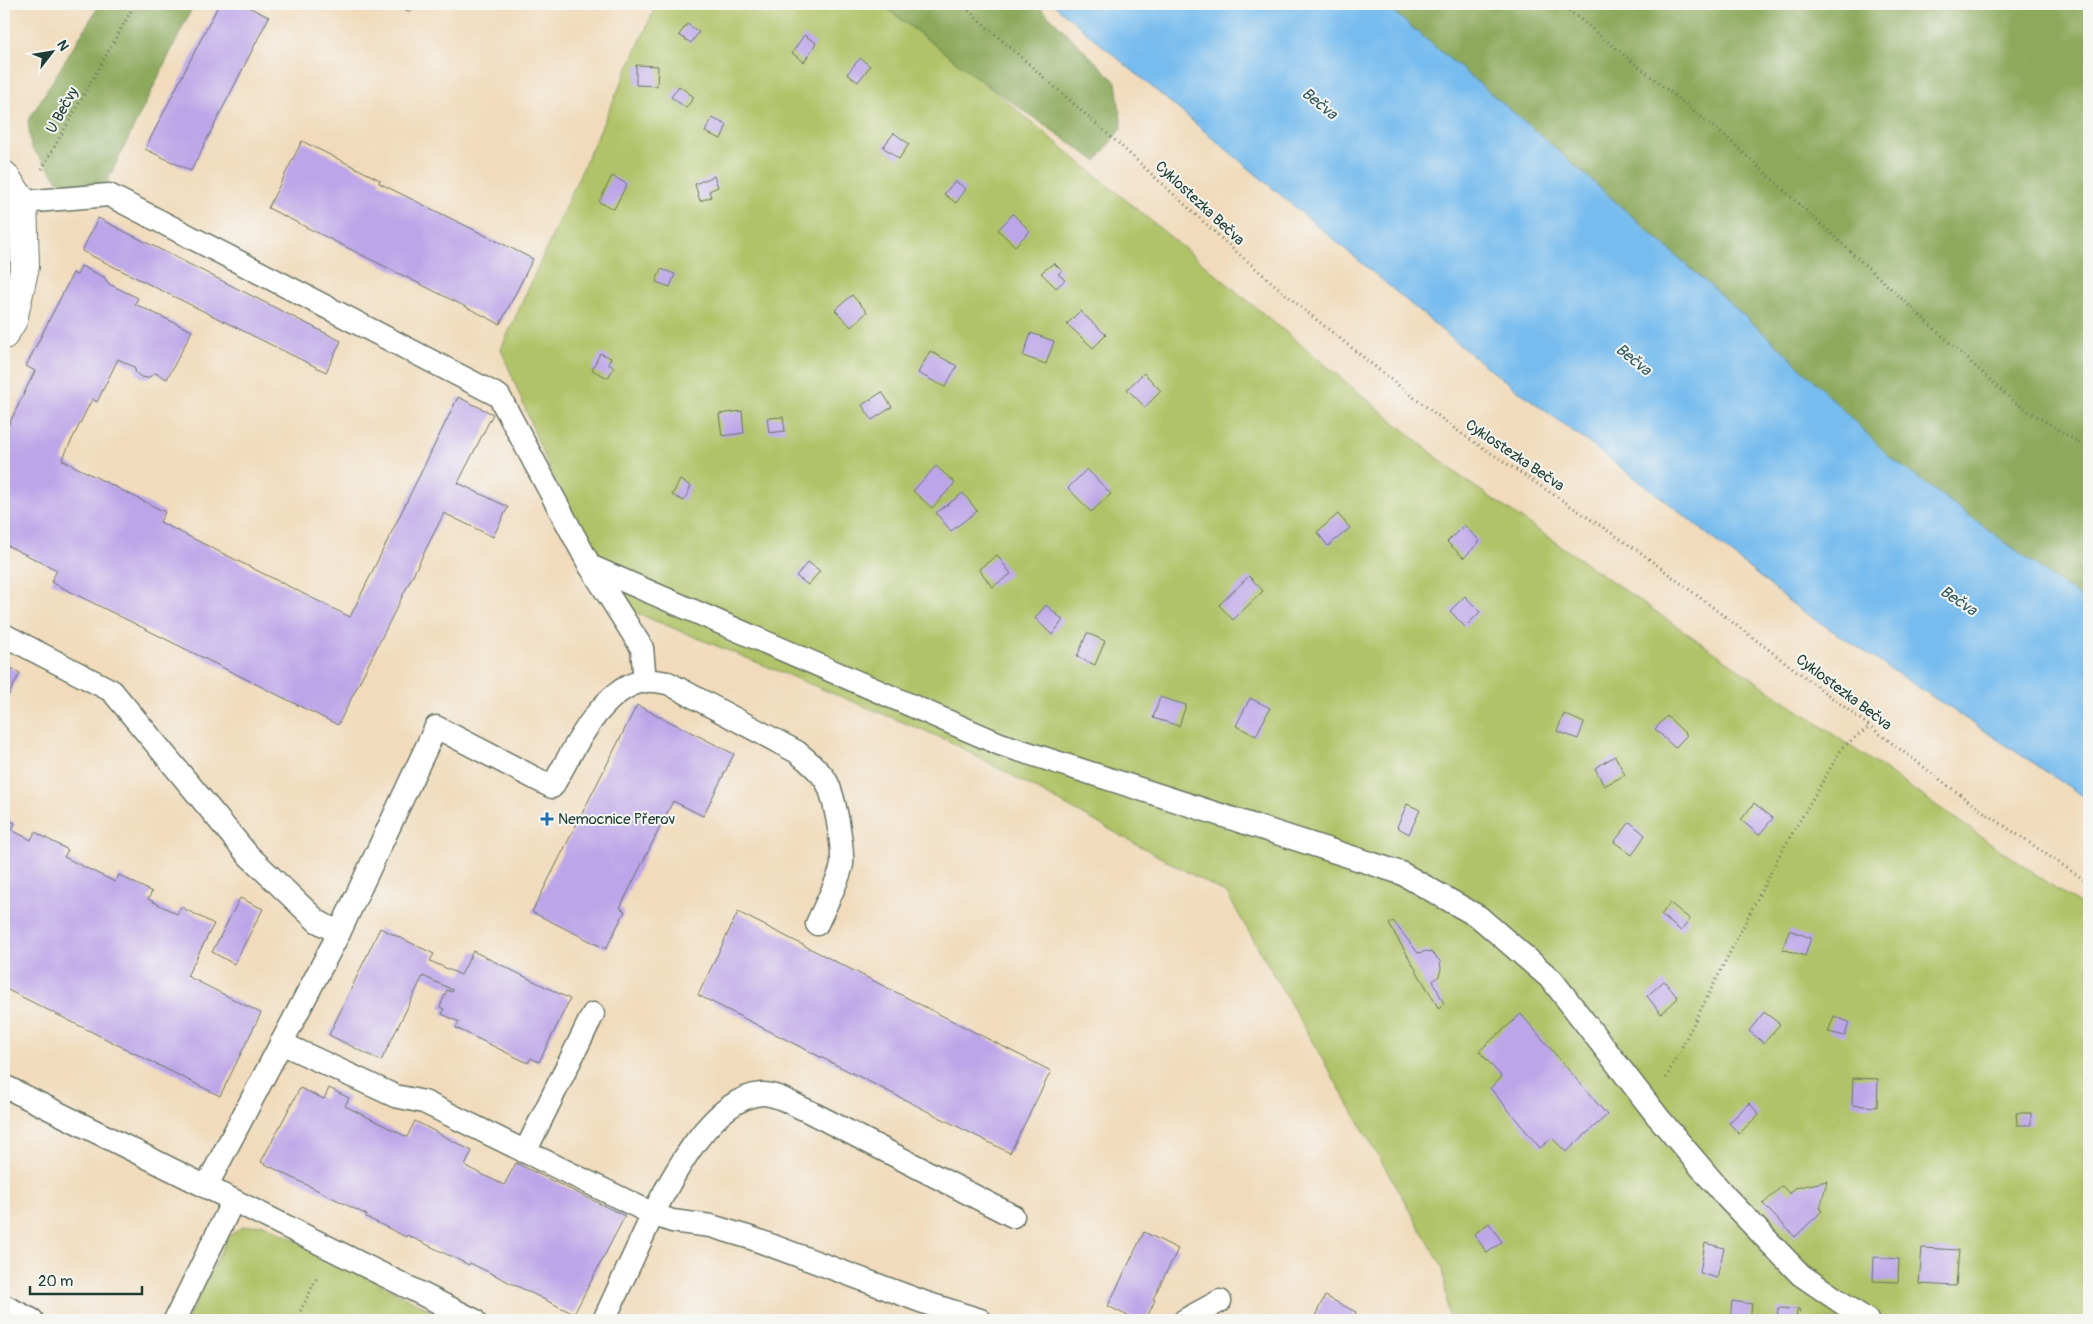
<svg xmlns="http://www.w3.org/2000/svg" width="2093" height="1324" viewBox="0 0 2093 1324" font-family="Pangolin,sans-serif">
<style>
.green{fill:#b0c367;stroke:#68804e}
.forest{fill:#8ca95c;stroke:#567348}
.water{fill:#77bcee;stroke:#4b7c91}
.building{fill:#bca5e8}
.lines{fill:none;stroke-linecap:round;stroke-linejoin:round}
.lane-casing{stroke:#687464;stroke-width:25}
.street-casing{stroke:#687464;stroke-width:30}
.path{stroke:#687464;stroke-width:3;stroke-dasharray:1 4;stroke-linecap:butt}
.lane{stroke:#fff;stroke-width:22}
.street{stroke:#fff;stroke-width:28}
.poi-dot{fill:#1f6fb2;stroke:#f6f6f2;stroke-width:2}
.labels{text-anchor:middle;stroke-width:4;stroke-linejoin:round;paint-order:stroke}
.street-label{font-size:15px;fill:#1f3d34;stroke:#f6f6f2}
.poi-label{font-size:15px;fill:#1f3d34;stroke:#f6f6f2;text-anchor:start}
.water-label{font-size:16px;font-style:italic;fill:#355d62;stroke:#f6f6f2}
</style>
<rect width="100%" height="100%" fill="#f6f6f2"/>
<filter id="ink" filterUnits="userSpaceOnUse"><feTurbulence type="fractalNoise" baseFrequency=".02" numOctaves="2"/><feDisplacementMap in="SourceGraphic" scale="10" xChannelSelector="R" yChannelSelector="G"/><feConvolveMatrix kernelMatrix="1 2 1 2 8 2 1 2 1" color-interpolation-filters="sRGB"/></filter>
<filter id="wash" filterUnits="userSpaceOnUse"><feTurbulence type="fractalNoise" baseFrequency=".0096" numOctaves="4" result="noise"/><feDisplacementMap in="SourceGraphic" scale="20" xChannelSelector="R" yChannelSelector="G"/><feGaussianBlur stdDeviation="1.12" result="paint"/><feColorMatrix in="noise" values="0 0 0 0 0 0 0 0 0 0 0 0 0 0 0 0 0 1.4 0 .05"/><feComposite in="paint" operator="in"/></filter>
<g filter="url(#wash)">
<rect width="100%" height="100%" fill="#f1dbbc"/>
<!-- green -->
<g class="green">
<polygon points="657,4 881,4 983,82 1461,477 2089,911 2089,1320 1449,1320 1443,1268 1227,894 949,741 602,599 501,349"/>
<polygon points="264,1224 450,1320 187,1320 228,1237 242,1227"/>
</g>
<!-- forest -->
<g class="forest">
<polygon points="100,4 194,4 106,184 61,184 31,147 28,121"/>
<polygon points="881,4 1037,4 1116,82 1122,127 1096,161 983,82"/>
<polygon points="1384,4 2089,4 2089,604 1891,458 1786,353 1537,132"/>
</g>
<!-- water -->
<polygon class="water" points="1053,4 1384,4 1537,132 1786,353 1891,458 2089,604 2089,800 1795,606 1674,507 1475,358"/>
<g id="blocks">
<!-- building -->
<g class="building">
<polygon points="219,4 242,4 269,17 191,171 145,149"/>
<polygon points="394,4 414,4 410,12"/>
<polygon points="687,24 699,32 691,43 679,35"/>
<polygon points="804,35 816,43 804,62 792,53"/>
<polygon points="860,58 870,66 858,82 847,74"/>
<polygon points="636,65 658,66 657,86 636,85"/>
<polygon points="679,86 694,97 686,108 671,97"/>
<polygon points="712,118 727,125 721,139 705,132"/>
<polygon points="894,133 909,144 899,159 883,147"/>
<polygon points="302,141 380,180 379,183 533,259 500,324 268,208"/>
<polygon points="612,176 627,184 614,209 599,202"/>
<polygon points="714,176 718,187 709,191 711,197 700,201 695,184"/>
<polygon points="955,181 966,189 956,203 944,194"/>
<polygon points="1013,214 1030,231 1015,246 998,230"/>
<polygon points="98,218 341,341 326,372 82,251"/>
<polygon points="1054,263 1062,271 1058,274 1065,280 1056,288 1041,273"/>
<polygon points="81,266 104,277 109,284 138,298 135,304 192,331 167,379 155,373 148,378 141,377 136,373 134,367 118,359 97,402 92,399 62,460 165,512 160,522 350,617 458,397 493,414 458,483 508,507 493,537 444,513 338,725 51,582 57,570 4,544 4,434 35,371 26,366 73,273 77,275"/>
<polygon points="661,269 675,274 670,287 656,282"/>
<polygon points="852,295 867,312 851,327 835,310"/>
<polygon points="1080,311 1106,335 1093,348 1067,324"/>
<polygon points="1031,333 1054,341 1046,364 1023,356"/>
<polygon points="930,351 957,366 945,387 918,373"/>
<polygon points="600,353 611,358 608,364 614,367 608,378 592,370"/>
<polygon points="1144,373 1161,391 1145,407 1127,389"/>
<polygon points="882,392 892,407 872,420 862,405"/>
<polygon points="742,411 744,433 722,436 719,414"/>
<polygon points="783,417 785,431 769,433 767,418"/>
<polygon points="936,466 955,483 932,508 913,491"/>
<polygon points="1087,469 1111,494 1091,512 1068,488"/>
<polygon points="680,480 691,486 684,501 672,495"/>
<polygon points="963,493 977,511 951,531 936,513"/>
<polygon points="1338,514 1350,528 1328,546 1317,532"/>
<polygon points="1464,525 1480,541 1464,558 1447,542"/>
<polygon points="997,555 1011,574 992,587 979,569"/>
<polygon points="808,562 820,571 808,585 796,576"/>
<polygon points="1249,576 1263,591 1233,620 1219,605"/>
<polygon points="1465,596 1480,612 1465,627 1450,611"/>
<polygon points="1046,605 1063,620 1052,635 1035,618"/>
<polygon points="1087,633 1105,641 1095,665 1077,657"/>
<polygon points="4,664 20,673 4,704"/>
<polygon points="1160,697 1186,705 1179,726 1153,718"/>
<polygon points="1250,698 1270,708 1256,736 1236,726"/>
<polygon points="637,705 734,754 703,816 673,801 620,908 625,911 606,949 532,912"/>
<polygon points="1564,714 1584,723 1578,739 1557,731"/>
<polygon points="1667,716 1687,735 1675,748 1655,729"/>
<polygon points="1615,756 1625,775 1604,786 1595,768"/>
<polygon points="1754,803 1773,818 1759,835 1741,820"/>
<polygon points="1407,804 1420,810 1409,834 1397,827"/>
<polygon points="4,817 15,823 12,830 31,840 35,832 68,850 64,857 115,882 119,875 152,892 148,899 177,914 181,907 214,924 187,976 261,1013 220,1096 4,988"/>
<polygon points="1630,822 1645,835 1632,855 1614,842"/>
<polygon points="240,898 263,909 234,964 212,952"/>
<polygon points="1670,903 1690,919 1681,931 1661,915"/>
<polygon points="738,912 1051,1071 1010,1153 698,995"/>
<polygon points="1393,921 1418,953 1427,951 1431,952 1440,961 1441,969 1439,976 1433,981 1444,1004 1439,1009 1389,924"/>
<polygon points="380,928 434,954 430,961 461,975 473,951 570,999 539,1062 531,1058 528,1063 456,1028 459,1022 442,1014 444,1009 440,1007 447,990 452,992 453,990 423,976 381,1061 329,1035"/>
<polygon points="1789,930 1811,938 1805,956 1783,949"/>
<polygon points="1664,981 1678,998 1661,1014 1647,996"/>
<polygon points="1764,1012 1780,1024 1764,1043 1749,1031"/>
<polygon points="1521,1014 1607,1115 1566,1152 1552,1138 1540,1148 1490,1088 1502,1077 1479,1051"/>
<polygon points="1834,1016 1849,1022 1845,1036 1828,1032"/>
<polygon points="1853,1078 1878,1079 1877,1107 1852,1105"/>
<polygon points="300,1088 324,1099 329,1088 349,1098 345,1106 407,1137 415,1121 472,1151 465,1166 504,1185 516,1163 625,1216 574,1314 470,1263 469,1265 407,1235 406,1237 366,1217 367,1215 261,1162"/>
<polygon points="1749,1103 1759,1114 1739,1134 1729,1123"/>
<polygon points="2016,1113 2031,1113 2031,1125 2017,1125"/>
<polygon points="1827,1181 1820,1209 1822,1211 1795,1237 1763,1204 1782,1186 1790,1194 1795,1188"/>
<polygon points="1489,1223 1502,1242 1487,1253 1474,1234"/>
<polygon points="1144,1232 1178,1249 1153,1299 1155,1300 1146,1320 1136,1320 1108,1306"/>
<polygon points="1705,1243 1724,1248 1717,1278 1700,1273"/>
<polygon points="1922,1248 1959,1250 1956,1286 1919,1284"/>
<polygon points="1874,1257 1899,1259 1898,1282 1873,1281"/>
<polygon points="1325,1296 1356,1312 1352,1320 1313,1320"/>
<polygon points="1732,1301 1752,1304 1750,1320 1730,1320"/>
<polygon points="1778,1308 1799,1309 1800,1312 1797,1311 1796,1320 1777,1320"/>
</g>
</g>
</g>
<g filter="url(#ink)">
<use href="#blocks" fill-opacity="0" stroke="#687464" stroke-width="1"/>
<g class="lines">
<defs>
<g id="lane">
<polyline points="23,202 109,195 499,396 590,566 642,648 645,681"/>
<polyline points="590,566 1000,744 1401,873 1479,917 1552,980 1658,1117 1726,1197 1801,1275 1867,1320"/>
<polyline points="4,635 112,691 248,855 317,921 339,933"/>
<polyline points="281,1043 395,1096 424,1102 653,1214 604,1320"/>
<polyline points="4,1086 474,1320"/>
<polyline points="525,1152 593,1014"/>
<path d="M206 1187 339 933 436 727 552 787C572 753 601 687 645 681 652 680 661 682 668 683L797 752C807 760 817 768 825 779 835 794 843 846 842 864 841 876 822 912 817 924"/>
<polyline points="4,1306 32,1320"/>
<polyline points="175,1320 233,1201"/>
<path d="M980 1320 926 1303 751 1238 711 1226 672 1221 653 1214C673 1175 712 1099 761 1094 776 1093 794 1105 808 1111L1013 1216"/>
<polyline points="1185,1320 1220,1301"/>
</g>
<polyline id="street" points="4,175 23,202 25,266 13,320 4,335"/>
</defs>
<!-- lane casing -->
<use href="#lane" class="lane-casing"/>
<!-- street casing -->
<use href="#street" class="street-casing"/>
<!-- path -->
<g class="path">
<polyline points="961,4 1119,144 1233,249 1302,308 1408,393 1462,434 1637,550 1975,806 2089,883"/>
<polyline points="1561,4 1726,137 2013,401 2089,449"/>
<polyline points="42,169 135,4"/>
<polyline points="1666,1078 1779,856 1843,747 1870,726"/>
<polyline points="296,1320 318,1275"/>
</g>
<!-- lane -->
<use href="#lane" class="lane"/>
<!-- street -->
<use href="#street" class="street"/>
</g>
</g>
<!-- markers -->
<path class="poi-dot" d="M544.5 811.5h5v5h5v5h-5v5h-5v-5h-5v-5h5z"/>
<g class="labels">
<!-- street labels -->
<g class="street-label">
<text transform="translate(62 110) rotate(-61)" y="5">U Bečvy</text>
<text transform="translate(1200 203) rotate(43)" y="5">Cyklostezka Bečva</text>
<text transform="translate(1515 455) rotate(34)" y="5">Cyklostezka Bečva</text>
<text transform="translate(1844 692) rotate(37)" y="5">Cyklostezka Bečva</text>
</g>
<!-- poi labels -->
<g class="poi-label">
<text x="558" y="824">Nemocnice Přerov</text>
</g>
<!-- water labels -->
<g class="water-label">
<text transform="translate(1320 103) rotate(39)" y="6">Bečva</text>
<text transform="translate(1634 359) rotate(39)" y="6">Bečva</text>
<text transform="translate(1959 600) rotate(34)" y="6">Bečva</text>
</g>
</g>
<!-- margin -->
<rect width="2093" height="1324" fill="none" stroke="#f6f6f2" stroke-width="20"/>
<!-- north arrow -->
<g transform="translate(52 52) rotate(59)" stroke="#f6f6f2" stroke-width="4" paint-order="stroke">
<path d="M0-4L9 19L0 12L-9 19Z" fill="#1f3d34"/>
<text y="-8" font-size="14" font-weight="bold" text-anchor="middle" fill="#1f3d34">N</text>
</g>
<!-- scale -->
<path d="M30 1286v8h112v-8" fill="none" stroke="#1f3d34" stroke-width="2.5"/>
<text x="38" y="1286" font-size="15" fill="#1f3d34" stroke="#f6f6f2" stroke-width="4" paint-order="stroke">20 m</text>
</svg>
